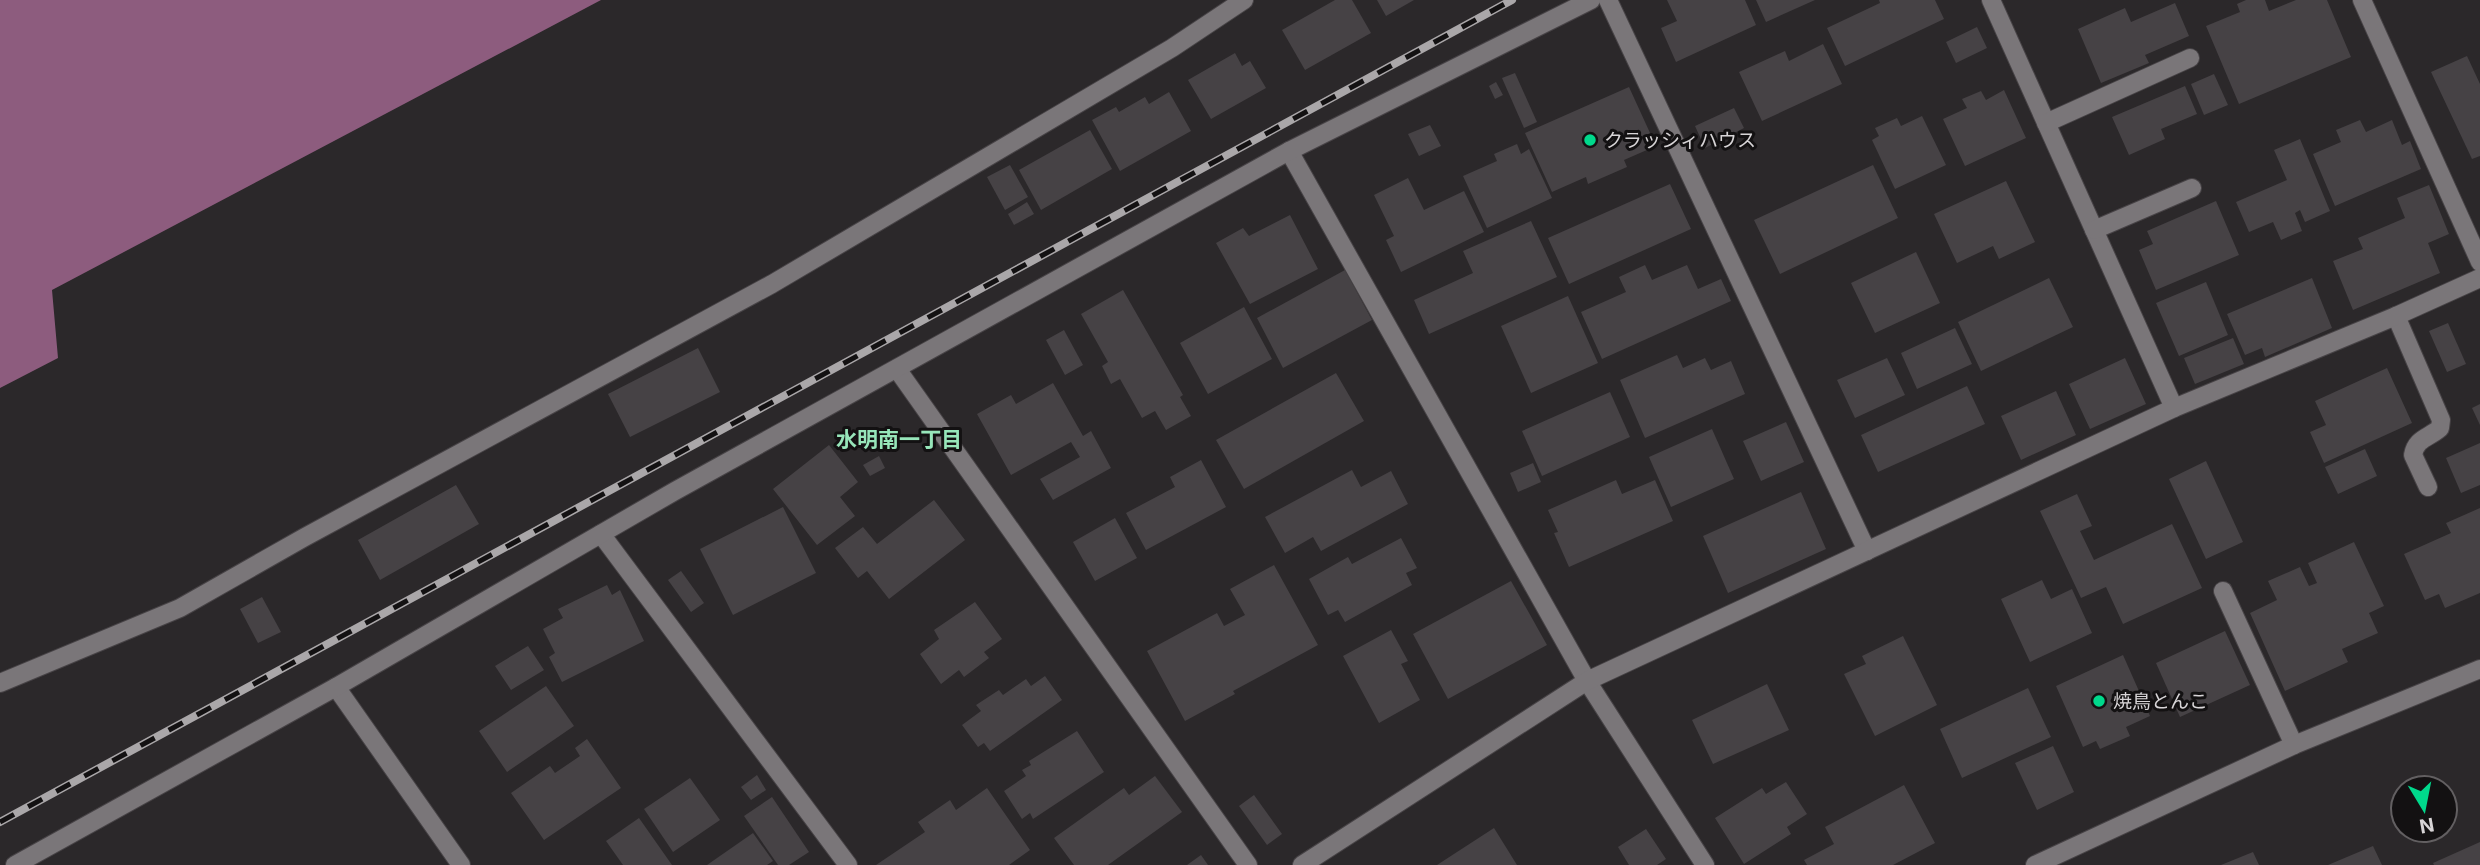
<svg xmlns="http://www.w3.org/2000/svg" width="2480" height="865" viewBox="0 0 2480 865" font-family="Inter,'Noto Sans JP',sans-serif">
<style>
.water{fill:#8d5c7e}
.building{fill:#464245}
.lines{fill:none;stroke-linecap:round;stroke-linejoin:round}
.minor-casing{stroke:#474346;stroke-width:20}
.minor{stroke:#7a7679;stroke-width:18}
.rail-casing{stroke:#aaa7a9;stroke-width:8}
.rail{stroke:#131112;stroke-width:5;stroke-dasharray:16;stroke-linecap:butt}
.poi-dot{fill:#00d98c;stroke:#131112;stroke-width:2.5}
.labels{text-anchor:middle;stroke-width:6;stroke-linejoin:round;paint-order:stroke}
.poi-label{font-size:19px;fill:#d8d5d7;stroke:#131112;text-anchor:start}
.neighbourhood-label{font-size:21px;font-weight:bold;fill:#97e6ba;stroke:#131112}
</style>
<rect width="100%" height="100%" fill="#2b282a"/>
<!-- water -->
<polygon class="water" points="0,0 601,0 52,290 58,358 0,388"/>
<!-- building -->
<g class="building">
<polygon points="1335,0 1352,0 1371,33 1305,70 1282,30"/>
<polygon points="1377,0 1414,0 1386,16"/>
<polygon points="1667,0 1745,0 1756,25 1676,62 1661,28 1677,21"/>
<polygon points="1756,0 1815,0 1766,22"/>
<polygon points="1879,0 1935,0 1944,19 1845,66 1827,28 1880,3"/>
<polygon points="2246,0 2265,0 2269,11 2296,0 2327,0 2351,57 2239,104 2206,26 2240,12 2237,4"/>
<polygon points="2175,3 2189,36 2145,55 2149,63 2101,83 2078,29 2125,8 2131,22"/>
<polygon points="1977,27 1987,48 1956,63 1946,42"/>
<polygon points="1823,44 1842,84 1762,121 1739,72 1785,51 1789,61"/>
<polygon points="1235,53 1242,66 1250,61 1266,88 1211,119 1188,80"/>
<polygon points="2467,56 2480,84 2480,156 2472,159 2431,72"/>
<polygon points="1515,73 1537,122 1524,128 1502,78"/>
<polygon points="2214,74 2228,105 2204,115 2191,84"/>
<polygon points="1496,82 1503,95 1495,99 1489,86"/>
<polygon points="2185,86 2197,114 2161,129 2165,139 2129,155 2112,117"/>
<polygon points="1629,87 1656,146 1624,160 1627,167 1588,184 1586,177 1552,192 1525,133"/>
<polygon points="2004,90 2026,138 1965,166 1943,119 1967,108 1962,99 1981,91 1986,100"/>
<polygon points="1169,92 1191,131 1120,171 1092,120 1116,107 1119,112 1145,97 1149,104"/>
<polygon points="1734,108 1744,128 1705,148 1695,126"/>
<polygon points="1922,116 1946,165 1895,189 1872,140 1879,136 1875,128 1897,118 1901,126"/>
<polygon points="2360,120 2366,132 2392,120 2402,145 2410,141 2421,169 2335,206 2313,154 2341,142 2336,130"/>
<polygon points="1430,125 1441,146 1419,156 1408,134"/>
<polygon points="1090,130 1112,169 1041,210 1019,170"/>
<polygon points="2300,139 2330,211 2305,222 2300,210 2295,213 2302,231 2281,240 2273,222 2249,232 2236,202 2287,180 2274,150"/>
<polygon points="1517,144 1521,154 1529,149 1552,198 1487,228 1463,176 1497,161 1494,154"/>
<polygon points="1010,165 1028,197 1005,210 987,177"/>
<polygon points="1873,165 1898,218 1780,274 1754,220"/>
<polygon points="1408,178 1424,210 1464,191 1484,232 1401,272 1386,240 1394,236 1374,195"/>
<polygon points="2006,181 2035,242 1999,259 1993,246 1957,263 1934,214"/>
<polygon points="1670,184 1691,229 1569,284 1548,238"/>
<polygon points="2429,185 2449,234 2428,243 2440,273 2353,310 2333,261 2363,249 2358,238 2405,218 2397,198"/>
<polygon points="2216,201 2239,255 2156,290 2139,250 2153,244 2147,231"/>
<polygon points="1027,202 1034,214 1014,225 1008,214"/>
<polygon points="1290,215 1318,269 1250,304 1216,243 1243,228 1249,236"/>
<polygon points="1531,221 1557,277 1429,334 1414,300 1473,273 1463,251"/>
<polygon points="1916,252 1940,303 1875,333 1851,283"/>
<polygon points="1645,265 1652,280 1687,265 1698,289 1721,279 1731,301 1602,359 1581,312 1626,292 1619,277"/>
<polygon points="1345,270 1372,320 1283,368 1257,318"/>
<polygon points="2049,278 2073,327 1981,371 1958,322"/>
<polygon points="2312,278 2332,328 2265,357 2262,348 2245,355 2227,314"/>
<polygon points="2206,282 2228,335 2179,356 2156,303"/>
<polygon points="1123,290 1183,395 1180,397 1191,416 1166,430 1155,411 1142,418 1120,379 1111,384 1102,366 1108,362 1081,314"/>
<polygon points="1568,296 1598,363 1531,393 1501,326"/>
<polygon points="1244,307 1272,359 1208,394 1180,343"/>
<polygon points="2448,323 2466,364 2447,372 2429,331"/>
<polygon points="1955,328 1972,364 1917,389 1901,353"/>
<polygon points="1064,330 1083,365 1065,375 1046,340"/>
<polygon points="2233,338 2244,364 2195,384 2184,358"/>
<polygon points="698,348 720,392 630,437 608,394"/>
<polygon points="1677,355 1683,368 1705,358 1711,370 1731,361 1745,394 1645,438 1620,380"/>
<polygon points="1887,358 1905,395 1855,418 1837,380"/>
<polygon points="2125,358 2146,404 2090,429 2069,384"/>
<polygon points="2387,368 2412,423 2324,463 2310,432 2326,425 2315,401"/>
<polygon points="1336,373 1364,421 1244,489 1216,440"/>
<polygon points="1053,383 1083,436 1091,431 1111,468 1053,500 1040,479 1080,457 1071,442 1011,475 977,414 1011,395 1016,404"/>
<polygon points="1967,386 1985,424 1878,472 1861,435"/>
<polygon points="2056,391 2076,435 2021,460 2001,416"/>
<polygon points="1610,392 1630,437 1542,476 1522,431"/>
<polygon points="2480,404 2480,425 2472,408"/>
<polygon points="1786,422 1804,462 1761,481 1743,441"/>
<polygon points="1712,429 1734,479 1671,507 1649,457"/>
<polygon points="2480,443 2480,485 2461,493 2446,458"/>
<polygon points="829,445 858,482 840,497 855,516 817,545 773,489"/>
<polygon points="2365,449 2377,476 2338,494 2325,467"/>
<polygon points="879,456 885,468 870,476 863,465"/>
<polygon points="1201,460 1226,507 1146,550 1126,513 1175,487 1170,477"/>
<polygon points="2206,461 2243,542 2206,559 2169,479"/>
<polygon points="1533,463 1541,482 1518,492 1510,473"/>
<polygon points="1352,470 1361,487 1391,471 1408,504 1321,551 1313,537 1285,553 1265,517"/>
<polygon points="1616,480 1622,494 1655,480 1673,521 1569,567 1554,533 1558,532 1548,510"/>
<polygon points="456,485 479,524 380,580 358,540"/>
<polygon points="1801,492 1826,549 1728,593 1703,536"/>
<polygon points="2077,494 2092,526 2080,531 2094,560 2172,524 2202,588 2123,624 2106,587 2081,598 2040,511"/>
<polygon points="934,500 965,540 889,599 867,571 858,578 835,548 863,527 877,544"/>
<polygon points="783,507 816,573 733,615 700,549"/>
<polygon points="2480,508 2480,593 2445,608 2439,594 2425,600 2404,554 2451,533 2446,523"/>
<polygon points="1115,518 1137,558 1095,581 1073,542"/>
<polygon points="1401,538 1417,568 1406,573 1412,585 1345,622 1338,610 1328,615 1309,579 1348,557 1352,564"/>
<polygon points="2354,542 2384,606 2369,613 2378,633 2342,649 2348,662 2285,691 2250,613 2277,600 2268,581 2300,567 2309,586 2317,583 2308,563"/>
<polygon points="1274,565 1318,645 1233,691 1235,694 1185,721 1147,651 1217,613 1224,626 1245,615 1230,589"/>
<polygon points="681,571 704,603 691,612 668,580"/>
<polygon points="2042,580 2051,599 2072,589 2092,633 2030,662 2001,599"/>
<polygon points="1511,581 1547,645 1448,699 1413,634"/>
<polygon points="607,585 612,595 620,590 644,641 562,682 549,657 555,653 543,629 563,618 558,609"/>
<polygon points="262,597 281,632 258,643 240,609"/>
<polygon points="975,602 1002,639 984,652 989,658 964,677 959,670 941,684 920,654 939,639 934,630"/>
<polygon points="1391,630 1408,661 1401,664 1420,700 1379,723 1343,656"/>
<polygon points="2225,631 2250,685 2180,717 2156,663"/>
<polygon points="1903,636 1937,705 1875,736 1844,674 1866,664 1862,656"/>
<polygon points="528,646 544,670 511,690 495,666"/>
<polygon points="2123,655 2150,716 2126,727 2130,736 2100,749 2096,741 2083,747 2056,686"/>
<polygon points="1045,676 1062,700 990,751 984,743 978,747 962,725 981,711 976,705 999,690 1003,695 1026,679 1031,686"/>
<polygon points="1767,684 1789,730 1713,764 1692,720"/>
<polygon points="546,686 574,726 507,772 479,731"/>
<polygon points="2028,688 2051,737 1962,778 1940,729"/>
<polygon points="1077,731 1104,772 1033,819 1030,813 1022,819 1004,791 1026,776 1022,770 1031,765 1029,761"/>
<polygon points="587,739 621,788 544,840 511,793 550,766 555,773 580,756 575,748"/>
<polygon points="2053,746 2074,792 2037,810 2015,763"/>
<polygon points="757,775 766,790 751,800 741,787"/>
<polygon points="1155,776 1182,812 1108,865 1074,865 1054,838 1124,788 1129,795"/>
<polygon points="690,778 720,820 673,852 644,809"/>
<polygon points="1786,782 1807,814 1787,827 1791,834 1744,864 1715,818 1762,788 1766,794"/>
<polygon points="1904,785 1935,843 1893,865 1807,865 1804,860 1834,844 1825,827"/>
<polygon points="987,788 1030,850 1009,865 876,865 925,832 918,822 950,800 956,810"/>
<polygon points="1254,795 1282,834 1267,845 1239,806"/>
<polygon points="772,797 809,852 789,865 778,865 744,816"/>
<polygon points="639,818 672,865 623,865 606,841"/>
<polygon points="1494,828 1517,865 1437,865"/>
<polygon points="1646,829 1666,859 1657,865 1629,865 1618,847"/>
<polygon points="753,833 773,861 767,865 707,865"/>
<polygon points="2480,842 2480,865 2434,865 2433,863"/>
<polygon points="2373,846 2382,865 2328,865"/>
<polygon points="2253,852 2259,865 2221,865"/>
<polygon points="1201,855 1208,865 1187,865"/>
</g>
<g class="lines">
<defs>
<g id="minor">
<polyline points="1608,0 1867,551"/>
<polyline points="1991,0 2174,408"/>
<polyline points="2362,0 2480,262"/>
<polyline points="2046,123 2190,58"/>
<polyline points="1289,151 1587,681 1705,865"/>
<polyline points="2094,230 2192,188"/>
<path d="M2396 316 2441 420 2440 428C2429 438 2416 438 2413 455L2428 487"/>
<polyline points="897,369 1248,865"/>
<polyline points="601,534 848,865"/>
<polyline points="2223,591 2294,745"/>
<polyline points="0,683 180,608 305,537 772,284 1172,48 1244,0"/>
<polyline points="336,687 461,865"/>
<polyline points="15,865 336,687 675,491 1289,151 1591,0"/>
<polyline points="1302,865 1587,681 2174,408 2396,316 2480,278"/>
<polyline points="2035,865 2294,745 2480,669"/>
</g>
</defs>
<!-- minor casing -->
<use href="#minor" class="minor-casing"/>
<!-- minor -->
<use href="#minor" class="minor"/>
<defs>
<polyline id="rail" points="0,822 1512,0"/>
</defs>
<!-- rail casing -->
<use href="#rail" class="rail-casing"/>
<!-- rail -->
<use href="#rail" class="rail"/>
</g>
<!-- markers -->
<g class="poi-dot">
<circle cx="1590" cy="140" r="7"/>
<circle cx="2099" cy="701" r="7"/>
</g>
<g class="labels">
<!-- poi labels -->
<g class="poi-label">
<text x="1604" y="147">クラッシィハウス</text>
<text x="2113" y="708">焼鳥とんこ</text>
</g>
<!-- neighbourhood labels -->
<g class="neighbourhood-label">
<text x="899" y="447">水明南一丁目</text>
</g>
</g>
<!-- north arrow -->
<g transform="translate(2424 809) rotate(170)"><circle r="33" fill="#131112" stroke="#625f61" stroke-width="2"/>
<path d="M0-5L12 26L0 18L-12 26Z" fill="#00d98c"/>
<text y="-10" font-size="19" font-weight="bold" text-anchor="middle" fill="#d8d5d7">N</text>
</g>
</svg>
